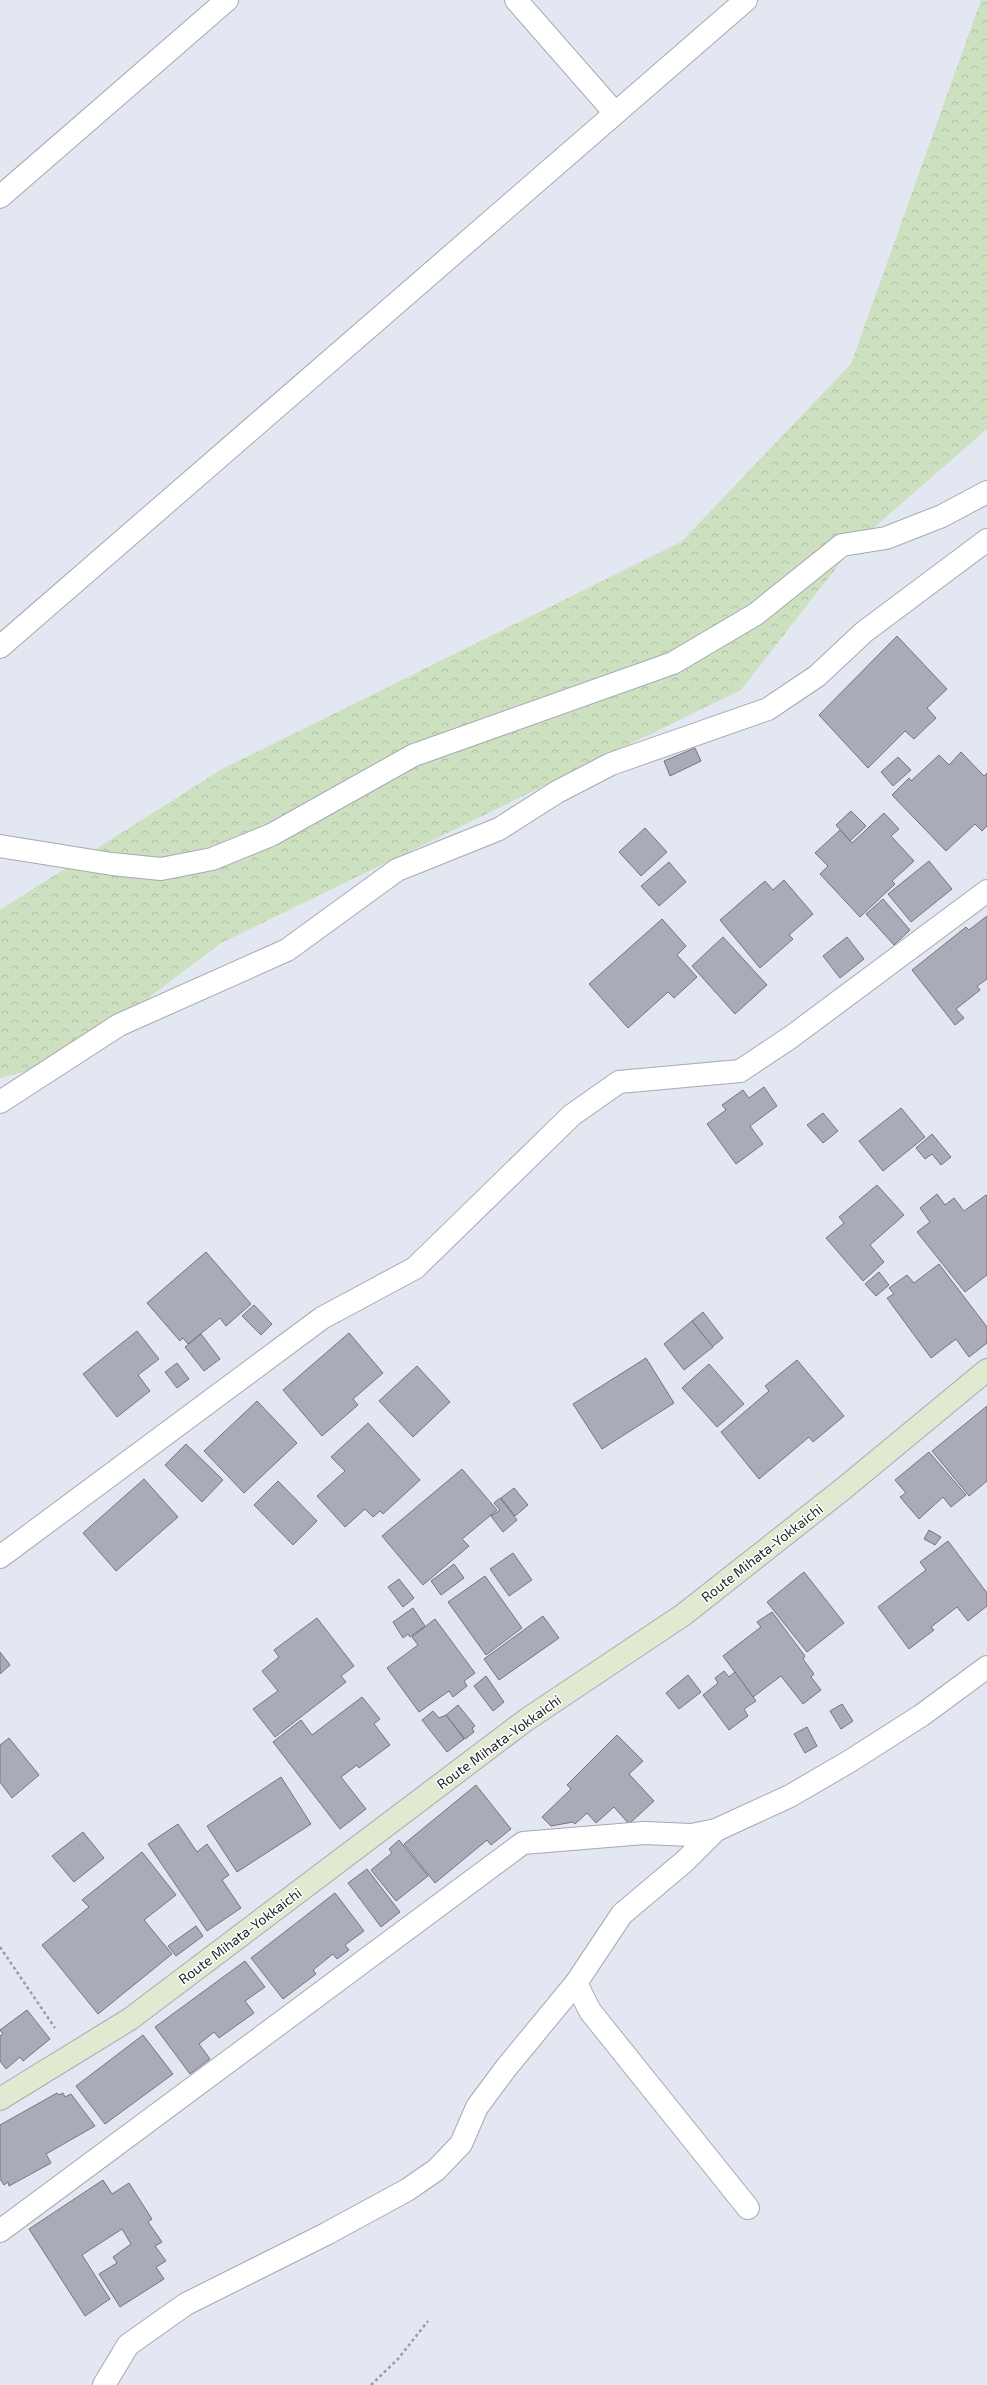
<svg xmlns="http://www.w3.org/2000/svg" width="987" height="2385" viewBox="0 0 987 2385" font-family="'Exo 2',sans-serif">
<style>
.forest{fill:url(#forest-crowns)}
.building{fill:#a9acb6;stroke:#73767f}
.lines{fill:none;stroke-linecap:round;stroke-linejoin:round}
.street-casing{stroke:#a6a9b3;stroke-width:24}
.secondary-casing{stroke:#a6a9b3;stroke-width:24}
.path{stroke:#999ca4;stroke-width:2.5;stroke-dasharray:3 3;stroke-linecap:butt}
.street{stroke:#fff;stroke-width:22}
.secondary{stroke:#e0ead1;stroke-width:22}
.labels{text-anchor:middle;stroke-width:3;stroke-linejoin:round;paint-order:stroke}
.street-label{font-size:14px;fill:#1f2024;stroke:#fff}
</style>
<defs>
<pattern id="forest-crowns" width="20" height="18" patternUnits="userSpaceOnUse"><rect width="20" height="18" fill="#cde0c0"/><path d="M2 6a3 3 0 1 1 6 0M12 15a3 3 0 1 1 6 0" fill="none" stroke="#b0c0a5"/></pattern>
</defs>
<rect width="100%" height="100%" fill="#e3e7f1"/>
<!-- forest -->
<polygon class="forest" points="981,0 987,0 987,429 854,545 741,690 221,943 65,1061 0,1078 0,910 222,769 681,542 851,364"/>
<!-- building -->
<g class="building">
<polygon points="897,636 947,689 927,708 936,718 914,739 905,731 868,768 819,715"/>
<polygon points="695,748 701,761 670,776 664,761"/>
<polygon points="961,752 984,776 987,773 987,826 982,831 975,824 946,851 892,795 909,778 911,781 939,755 949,765"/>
<polygon points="898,757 911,770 893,786 881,772"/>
<polygon points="851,811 866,826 850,841 836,825"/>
<polygon points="884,813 899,829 891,836 914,861 892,881 895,884 860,917 820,874 828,866 815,853 840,830 852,843"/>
<polygon points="645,828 667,852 641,876 619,852"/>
<polygon points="929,861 952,889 911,922 888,894"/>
<polygon points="669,862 686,882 659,906 641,886"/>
<polygon points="784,880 813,914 789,935 793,939 760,968 720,920 765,881 773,890"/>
<polygon points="883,899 910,930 894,945 866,914"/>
<polygon points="987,916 987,979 977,986 980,990 956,1009 964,1018 955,1025 912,970 966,927 969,930"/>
<polygon points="662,919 686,946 677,955 697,977 674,998 668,992 628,1028 589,984"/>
<polygon points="723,937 767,985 735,1014 692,966"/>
<polygon points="847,937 864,959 840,978 823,956"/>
<polygon points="764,1087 777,1106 750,1126 763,1144 736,1164 707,1124 726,1110 722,1105 743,1090 749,1098"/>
<polygon points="901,1108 925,1137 883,1171 859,1141"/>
<polygon points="823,1113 838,1131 823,1143 807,1125"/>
<polygon points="932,1134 951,1157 941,1165 932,1154 925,1159 916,1148"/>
<polygon points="877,1185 904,1215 870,1245 884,1262 863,1281 826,1238 844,1223 839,1217"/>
<polygon points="937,1194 945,1205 954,1198 964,1211 986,1195 987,1196 987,1275 965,1292 917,1232 930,1222 920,1208"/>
<polygon points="206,1252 251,1304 226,1326 220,1318 188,1344 183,1338 180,1341 147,1303"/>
<polygon points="939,1264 987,1327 987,1343 969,1357 956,1339 931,1358 887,1298 894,1294 889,1288 907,1275 914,1283"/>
<polygon points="879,1272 889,1285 876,1296 865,1284"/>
<polygon points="254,1305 272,1324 261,1335 242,1316"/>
<polygon points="703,1312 723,1338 712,1347 692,1321"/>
<polygon points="692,1321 713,1347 684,1370 664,1344"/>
<polygon points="137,1331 159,1359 138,1375 150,1391 117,1417 83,1374"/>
<polygon points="349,1333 383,1373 353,1399 358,1405 322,1436 283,1390"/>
<polygon points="201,1334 220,1359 204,1371 185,1347"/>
<polygon points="646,1358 674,1403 602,1449 573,1404"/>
<polygon points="797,1360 844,1416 813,1442 809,1437 759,1479 721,1432 769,1391 765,1386"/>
<polygon points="177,1363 189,1379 177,1388 165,1372"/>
<polygon points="709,1364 744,1404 717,1427 682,1388"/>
<polygon points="417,1366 450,1402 413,1437 379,1401"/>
<polygon points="257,1401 297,1443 244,1493 204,1451"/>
<polygon points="987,1406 987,1481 969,1496 932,1451"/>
<polygon points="368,1423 420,1480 383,1514 380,1511 373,1517 365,1509 345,1527 317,1496 345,1471 331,1457"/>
<polygon points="186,1444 223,1480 202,1502 165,1465"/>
<polygon points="929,1452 966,1495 951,1507 943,1497 919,1519 900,1497 906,1493 895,1480"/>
<polygon points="462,1469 497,1510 462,1539 469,1546 423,1585 382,1536"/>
<polygon points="144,1479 178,1517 116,1571 83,1533"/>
<polygon points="278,1481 317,1521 293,1545 254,1505"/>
<polygon points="514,1488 528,1505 515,1516 501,1498"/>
<polygon points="500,1498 517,1520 503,1532 491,1516 500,1510 494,1503"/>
<polygon points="929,1530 941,1537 935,1545 924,1539"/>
<polygon points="948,1541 987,1593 987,1606 968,1621 957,1607 931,1627 934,1630 909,1649 878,1607 926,1570 920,1562"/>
<polygon points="513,1553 532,1580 509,1596 490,1569"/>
<polygon points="454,1564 464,1578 441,1595 431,1581"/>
<polygon points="804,1572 844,1623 807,1652 767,1602"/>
<polygon points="485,1576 522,1628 486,1655 448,1602"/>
<polygon points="399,1579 414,1598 403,1607 388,1587"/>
<polygon points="413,1608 425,1626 410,1637 408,1634 403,1638 393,1622"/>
<polygon points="772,1612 805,1656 803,1659 814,1674 811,1677 821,1690 803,1704 781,1676 753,1697 723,1656 761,1627 757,1622"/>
<polygon points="543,1616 559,1638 499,1680 484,1659"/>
<polygon points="317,1618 354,1666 341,1676 346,1682 275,1737 253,1709 278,1691 262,1671 279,1657 274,1650"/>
<polygon points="435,1619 475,1673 464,1681 467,1686 453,1697 449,1691 419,1712 387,1668 418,1645 412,1637"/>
<polygon points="0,1652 10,1665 0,1674"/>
<polygon points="724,1671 729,1677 735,1672 756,1701 744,1709 748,1716 729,1730 703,1695 718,1683 715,1678"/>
<polygon points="688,1675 701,1692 679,1709 666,1693"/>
<polygon points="486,1676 504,1702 493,1711 474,1686"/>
<polygon points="362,1697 380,1719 374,1724 390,1745 359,1768 357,1765 341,1777 366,1809 340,1829 273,1742 301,1720 312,1735"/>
<polygon points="842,1704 853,1721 841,1729 830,1711"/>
<polygon points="458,1705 475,1726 472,1728 474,1732 465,1739 446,1715"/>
<polygon points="433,1711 439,1718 446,1715 464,1739 447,1752 422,1720"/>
<polygon points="807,1727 817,1746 805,1753 794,1734"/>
<polygon points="617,1735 643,1761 629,1774 654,1801 629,1824 614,1807 596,1823 587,1813 575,1824 573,1822 551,1826 542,1817 571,1789 567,1785"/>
<polygon points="9,1738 39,1775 12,1798 0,1782 0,1745"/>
<polygon points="281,1777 311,1824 237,1872 207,1826"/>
<polygon points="476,1785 511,1829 491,1845 487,1840 435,1883 404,1844"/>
<polygon points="178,1824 197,1852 207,1844 229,1875 222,1880 241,1908 207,1931 148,1844"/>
<polygon points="83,1832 104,1858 74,1882 52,1856"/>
<polygon points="399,1840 428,1876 396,1901 371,1870 392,1853 389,1849"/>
<polygon points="142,1852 176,1895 144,1920 172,1954 98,2014 42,1945 89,1907 82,1900"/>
<polygon points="367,1869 400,1912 381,1927 348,1883"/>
<polygon points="335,1893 364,1931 345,1945 349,1950 337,1959 333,1954 313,1970 316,1974 283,1999 251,1958"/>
<polygon points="196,1926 203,1936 176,1956 168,1946"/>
<polygon points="245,1961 265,1987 245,2001 254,2013 219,2038 214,2032 199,2044 210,2059 190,2074 155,2027"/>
<polygon points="27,2010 50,2039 23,2061 20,2057 6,2069 0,2061 0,2036 3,2034 0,2030"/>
<polygon points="143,2035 173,2074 105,2124 76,2086"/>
<polygon points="57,2093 59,2095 63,2093 65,2097 71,2094 95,2126 46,2154 51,2163 9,2186 8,2182 4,2185 0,2179 0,2125"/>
<polygon points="103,2180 112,2194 129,2183 152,2219 148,2222 162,2242 155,2246 166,2261 156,2267 164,2279 120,2307 99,2274 117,2263 113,2257 131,2244 122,2229 82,2255 110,2299 85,2316 29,2229"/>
</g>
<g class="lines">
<defs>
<g id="street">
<polyline points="516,0 615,113"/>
<polyline points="0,197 227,0"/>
<polyline points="0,647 746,0"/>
<polyline points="0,846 112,864 161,869 212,859 271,835 414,755 673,663 756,614 842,545 886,538 942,516 987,492"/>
<polyline points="0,1102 119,1025 287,950 397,870 499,829 557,792 611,764 768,709 817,676 864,632 987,540"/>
<polyline points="0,1557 322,1318 415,1268 572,1115 619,1082 740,1071 791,1037 987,891"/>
<polyline points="576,1983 590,2011 748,2208"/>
<polyline points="0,2231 523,1843 644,1833 692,1835 716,1830 790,1796 850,1761 922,1715 987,1667"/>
<polyline points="104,2385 128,2345 186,2304 326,2234 407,2190 436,2170 461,2144 477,2107 506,2068 576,1983 622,1914 685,1861 716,1830"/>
</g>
<polyline id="secondary" points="0,2099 130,2019 526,1720 683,1615 843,1489 987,1370"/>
</defs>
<!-- street casing -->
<use href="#street" class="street-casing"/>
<!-- secondary casing -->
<use href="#secondary" class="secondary-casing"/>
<!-- path -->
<g class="path">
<polyline points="0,1947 55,2028"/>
<polyline points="371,2385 398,2359 428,2321"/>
</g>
<!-- street -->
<use href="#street" class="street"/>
<!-- secondary -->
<use href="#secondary" class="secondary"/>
</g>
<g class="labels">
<!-- street labels -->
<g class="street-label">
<text transform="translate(762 1553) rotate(-38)" y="5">Route Mihata-Yokkaichi</text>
<text transform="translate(499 1742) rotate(-36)" y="5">Route Mihata-Yokkaichi</text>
<text transform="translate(240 1936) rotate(-37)" y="5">Route Mihata-Yokkaichi</text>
</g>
</g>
</svg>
